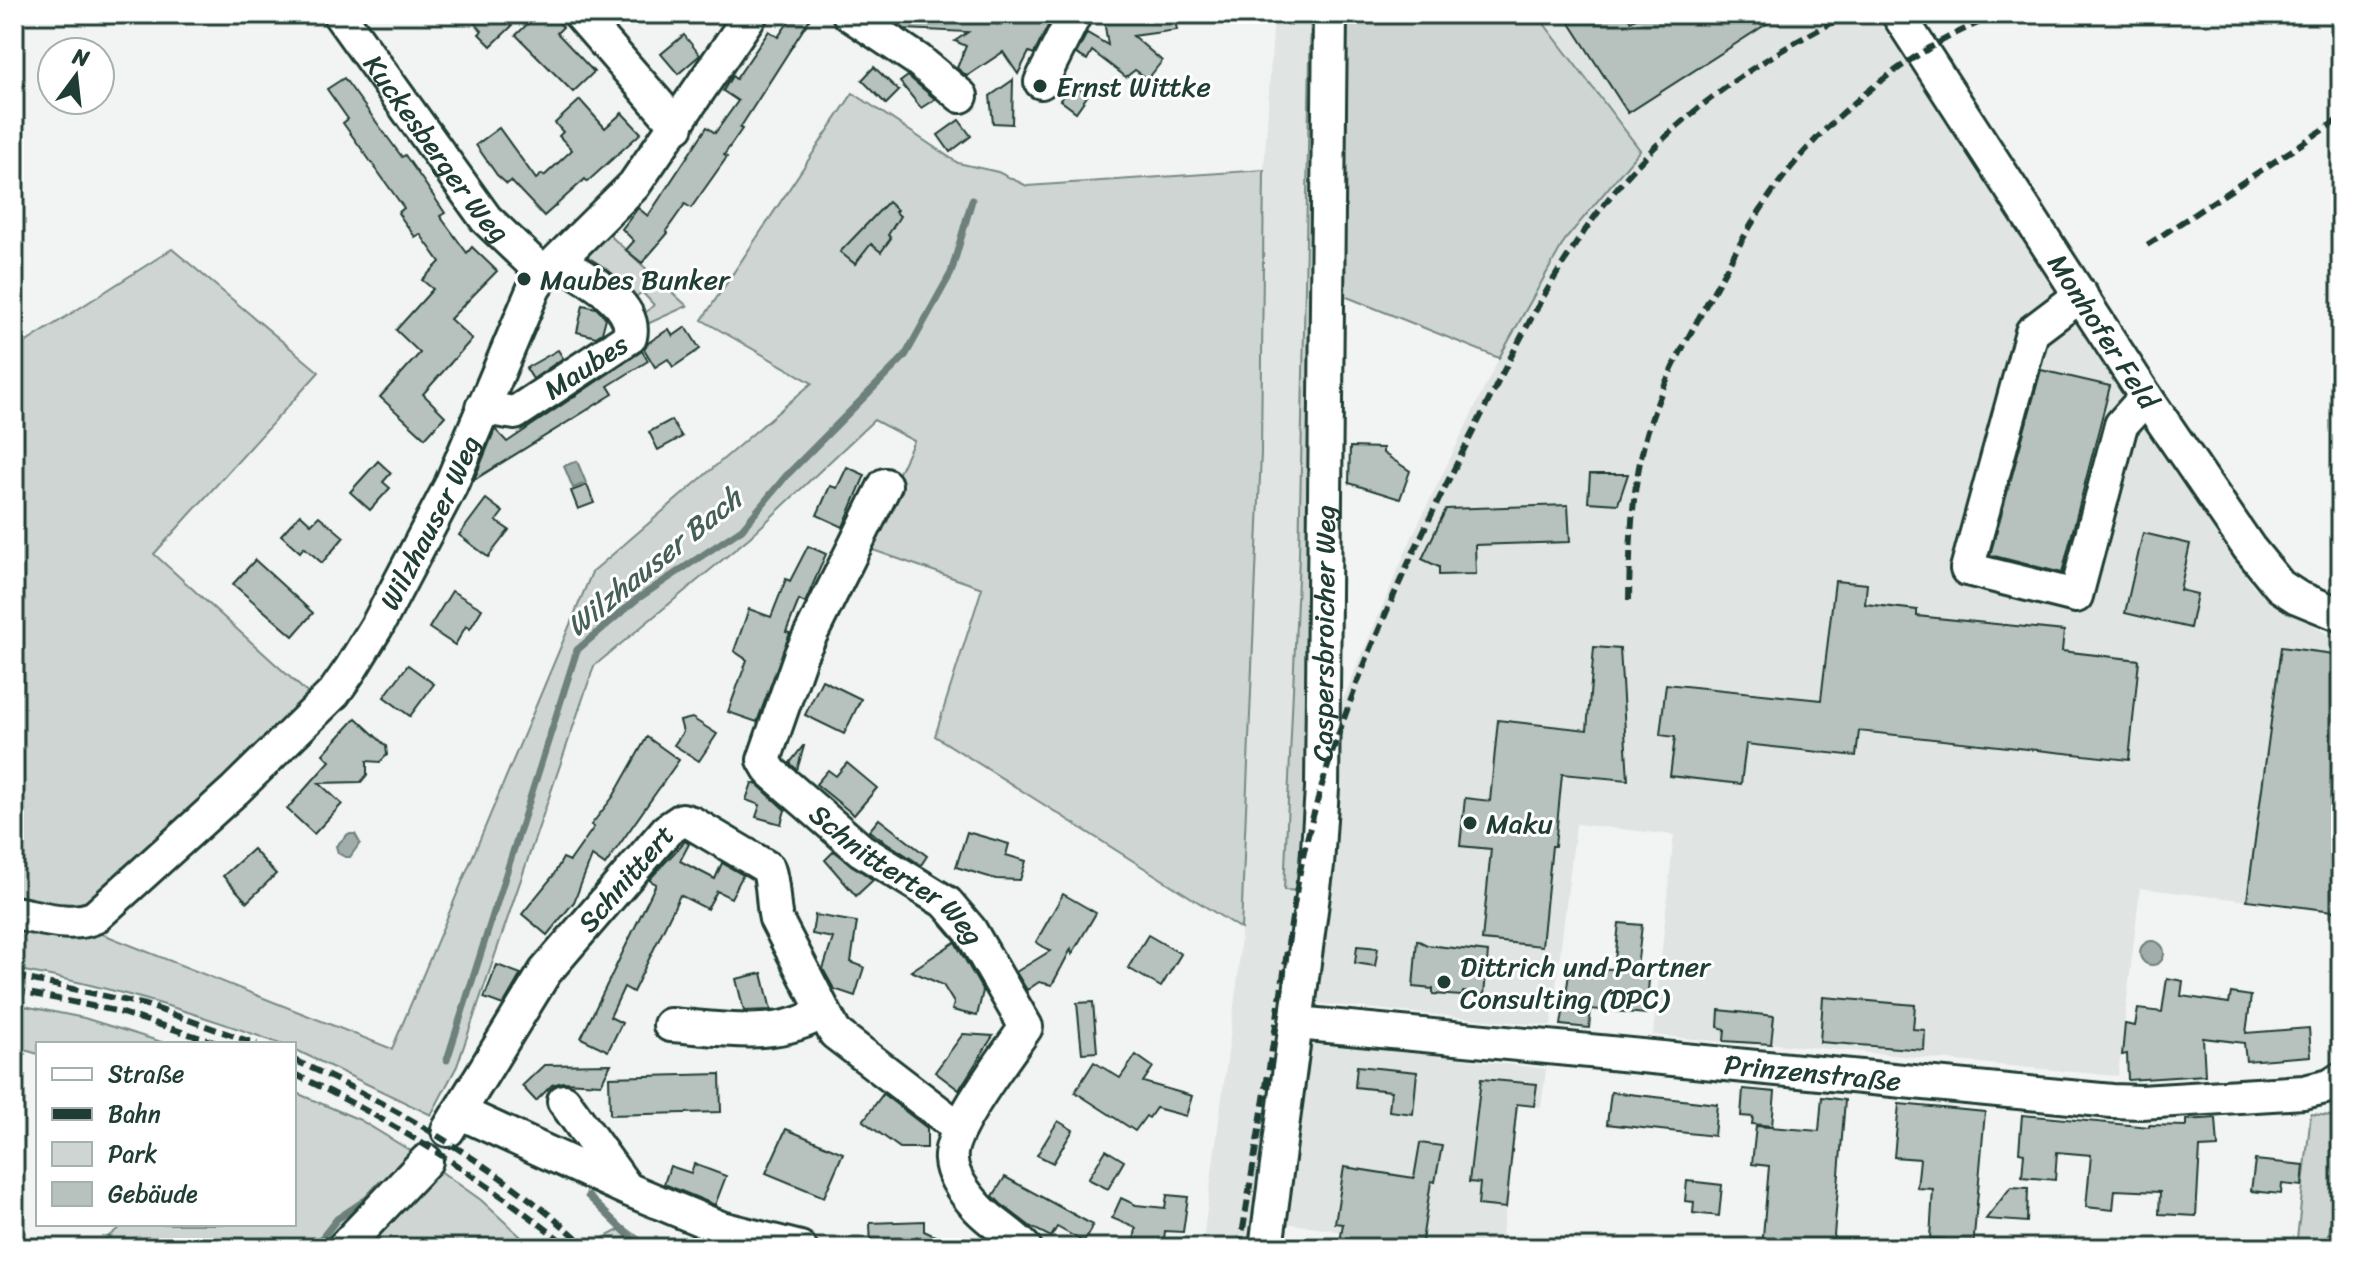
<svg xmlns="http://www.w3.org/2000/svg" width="2355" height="1262" viewBox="0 0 2355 1262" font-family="Sriracha,sans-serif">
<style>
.built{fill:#e0e4e3}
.green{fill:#ced5d3;stroke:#768984;stroke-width:2}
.water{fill:#a1adaa;stroke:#6d807b;stroke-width:2}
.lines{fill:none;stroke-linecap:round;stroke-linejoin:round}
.stream{stroke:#6d807b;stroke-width:7}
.building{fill:#b7c1bd;stroke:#1f3d34;stroke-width:2}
.minor-casing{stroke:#1f3d34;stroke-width:38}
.minor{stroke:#fff;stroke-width:32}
.rail{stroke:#1f3d34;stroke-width:6;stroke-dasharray:12 6;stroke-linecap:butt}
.poi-dot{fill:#1f3d34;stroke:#fff;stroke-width:3}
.labels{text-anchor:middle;stroke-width:6;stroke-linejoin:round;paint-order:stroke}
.poi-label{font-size:28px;fill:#1f3d34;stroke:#fff;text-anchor:start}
.street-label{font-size:28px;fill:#1f3d34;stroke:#fff}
.water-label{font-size:30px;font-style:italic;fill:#465f57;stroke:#fff}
</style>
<rect width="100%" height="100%" fill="#f2f3f3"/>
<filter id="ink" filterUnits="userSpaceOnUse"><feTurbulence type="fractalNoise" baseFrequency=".0125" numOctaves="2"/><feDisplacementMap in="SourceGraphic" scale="16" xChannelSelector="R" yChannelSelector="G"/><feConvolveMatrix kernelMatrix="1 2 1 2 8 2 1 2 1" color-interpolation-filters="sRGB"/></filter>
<g filter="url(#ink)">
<!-- built -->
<g class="built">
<polygon points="1274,14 1311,14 1299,556 1284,889 1304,891 1265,1150 1247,1248 1202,1248 1238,977 1241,929 1261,453 1264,170"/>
<polygon points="1546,14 1886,14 2002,206 2253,586 2335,639 2341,640 2341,912 2140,888 2118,1076 1756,1042 1755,1045 1653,1035 1674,835 1576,824 1551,1026 1314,1003 1334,721 1412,537 1499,358 1565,240 1639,150 1545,25"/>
<polygon points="1310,1040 1546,1069 1541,1107 1517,1105 1509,1186 1500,1248 1449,1248 1286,1223"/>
</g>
<!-- green -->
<g class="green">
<polygon points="1311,14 1324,14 1315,729 1304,891 1284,890 1299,556"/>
<polygon points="1341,14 1546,14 1545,25 1640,150 1565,240 1499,358 1337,293"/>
<path d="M853 93 958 163 998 172 1027 186 1264 170 1261 453 1241 929 935 736 982 588 864 547 914 441 874 420 750 537 594 666 457 1066 431 1115 294 1049V1044H281C191 1011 109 986 14 969V918L95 931 392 1049 592 572 812 383 702 320Z"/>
<polygon points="604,230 687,306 645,325 639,318 654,305 642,292 626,305 585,262 585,255"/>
<polygon points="172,249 319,372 154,554 314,699 83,910 14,903 14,350"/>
<polygon points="14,1004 84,1018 168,1044 38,1044 38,1054 14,1047"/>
<polygon points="294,1092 360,1120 419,1156 481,1200 533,1248 94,1248 124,1224 294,1224"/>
<polygon points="2311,1114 2341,1117 2341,1149 2327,1248 2296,1248"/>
<polygon points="625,1227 653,1248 613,1248 603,1238"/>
</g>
<!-- water -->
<g class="water">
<polygon points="577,461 586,483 573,488 564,466"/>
<polygon points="348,834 355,834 360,843 350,857 345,857 338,853 336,846"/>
<circle cx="2152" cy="953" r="12"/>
</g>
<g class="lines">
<!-- stream -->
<g class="stream">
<polyline points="447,1060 577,650 637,599 742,529 786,476 905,356 951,273 972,200"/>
<polyline points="588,1196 642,1248"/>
<polyline points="314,1248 337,1219 367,1199 381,1184"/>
</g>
</g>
<!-- building -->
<g class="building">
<polygon points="467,14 500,14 512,26 491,46 479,34 482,31"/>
<polygon points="538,14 551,14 563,27 557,33 594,72 573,92 516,35"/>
<polygon points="794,14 813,14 740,128 742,129 724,155 727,157 691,208 685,204 666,231 668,233 642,263 626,250 634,241 622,229 638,208 648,216 707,127 715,133 738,101 723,91 732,76 736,79 769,31 778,37"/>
<polygon points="896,14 977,14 997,24 998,14 1054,14 1034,54 1029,52 1018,74 1003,52 967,76 957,68 966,46 955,41 968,32 905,29 896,23"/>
<polygon points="1103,14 1174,14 1177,30 1133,36 1162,61 1148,79 1135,70 1126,77 1092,51 1087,60 1076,54 1087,33 1108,45"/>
<polygon points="1564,14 1626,14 1631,21 1642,14 1782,14 1628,113"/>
<polygon points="684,35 700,55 678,74 661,54"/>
<polygon points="874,67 899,91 886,104 862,80"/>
<polygon points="908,76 935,99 921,108 900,82"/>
<polygon points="344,78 402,157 405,155 424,182 445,213 440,216 467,253 472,247 497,271 450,319 472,339 423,394 445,416 425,438 380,397 420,353 396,330 433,289 422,280 440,262 420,234 415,237 398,213 404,208 343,123 348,119 327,89"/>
<polygon points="1013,80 1012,124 993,123 990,96"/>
<polygon points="1072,84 1088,95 1076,112 1060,100"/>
<polygon points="580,100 605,128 622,113 641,133 587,182 585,179 544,216 511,181 507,184 497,175 476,145 499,128 536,179 542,174 544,176 572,150 559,136 563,132 555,123"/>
<polygon points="959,120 971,136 950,152 938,135"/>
<polygon points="888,202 897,210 895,212 900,216 888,235 891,238 881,252 871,244 855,264 840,252"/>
<polygon points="583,305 596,308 606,318 602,333 596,337 577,332"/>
<polygon points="686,327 700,349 673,367 668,359 655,367 644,349 648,343 669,329 673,336"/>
<polygon points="558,350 563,358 533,379 526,368"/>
<polygon points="642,351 648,361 608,386 613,394 474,480 495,429 507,442"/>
<polygon points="2041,370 2110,386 2062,573 1990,555"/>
<polygon points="671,420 682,437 658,450 649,432"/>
<polygon points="1350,447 1383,448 1383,453 1410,471 1400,499 1349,483"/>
<polygon points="378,461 391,473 383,482 390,488 370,510 350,492"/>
<polygon points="847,467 865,475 843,527 817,515 830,486 837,488"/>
<polygon points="1590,474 1628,474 1618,504 1588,502"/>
<polygon points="587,485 594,503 578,509 571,491"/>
<polygon points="486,499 503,512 496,521 509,530 488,557 459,535"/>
<polygon points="1568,505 1570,542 1475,545 1476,574 1439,575 1439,567 1422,559 1446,509"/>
<polygon points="300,514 311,524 319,516 344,537 322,563 304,547 300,552 281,535"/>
<polygon points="2143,533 2190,544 2180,590 2197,594 2190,628 2125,613"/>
<polygon points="808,546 826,554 805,603 799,600 786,632 790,633 757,722 728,712 747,660 734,651 749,609 771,617 786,579 790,581"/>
<polygon points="255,560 313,613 293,636 233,584"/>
<polygon points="1835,581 1867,584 1865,604 1917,610 1917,616 2064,631 2062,651 2139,660 2129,760 1859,731 1856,756 1746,744 1741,784 1670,776 1675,737 1660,735 1666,684 1821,700"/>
<polygon points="452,591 482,609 470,629 466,626 455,645 429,628"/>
<polygon points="1594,647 1620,649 1628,780 1562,774 1555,846 1552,846 1542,946 1482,940 1491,849 1460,846 1465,798 1490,801 1498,720 1587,730"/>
<polygon points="2281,647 2341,655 2341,912 2247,900"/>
<polygon points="408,665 434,684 410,716 384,697"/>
<polygon points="822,680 861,699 844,734 805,715"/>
<polygon points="356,718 386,746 387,755 380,762 367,761 367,775 361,782 319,783 342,804 314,834 287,809 330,761 323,754"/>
<polygon points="692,718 717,734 699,761 674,745 683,732 680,721"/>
<polygon points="647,737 679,760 605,865 592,856 574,902 547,935 522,914 553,876 563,858 570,861 594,827 591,825 613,797"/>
<polygon points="803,746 804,746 797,770 790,763"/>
<polygon points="847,763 877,788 854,815 816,784 828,770 836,776"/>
<polygon points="752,783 758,785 785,810 781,824 756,817 760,805 746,800"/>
<polygon points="879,819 927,856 921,865 869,831"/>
<polygon points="967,832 1009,844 1006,855 1026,861 1020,880 996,879 956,867"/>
<polygon points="685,841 689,844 680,861 715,879 722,863 743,875 731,898 717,891 707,909 680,895 633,992 624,987 610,1017 622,1023 608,1051 581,1038 656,884 649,880"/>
<polygon points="253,849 276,874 247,902 223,876"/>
<polygon points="834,851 873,880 856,896 825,860"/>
<polygon points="1063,894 1096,913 1072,954 1071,949 1052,985 1039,982 1027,990 1016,972 1050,951 1036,942"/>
<polygon points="815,915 857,922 851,962 864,967 855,996 834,989 823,969 833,938 812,934"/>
<polygon points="1619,923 1642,925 1636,977 1649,979 1646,1014 1591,1009 1589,1028 1561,1025 1570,968 1614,969"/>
<polygon points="1148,935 1181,954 1161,987 1128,968"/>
<polygon points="1417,940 1427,945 1488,952 1484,995 1463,992 1462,996 1433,994 1433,989 1413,987"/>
<polygon points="955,942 983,991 977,1016 952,1010 954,1003 943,985 911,971"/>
<polygon points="1357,946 1378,948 1375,966 1355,963"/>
<polygon points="497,965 521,974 503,1005 484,998"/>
<polygon points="762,973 771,1010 744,1011 736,979"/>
<polygon points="2167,978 2183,981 2181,996 2229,1003 2231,993 2251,996 2246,1033 2309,1028 2311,1056 2246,1061 2244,1043 2203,1038 2205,1075 2128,1080 2127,1054 2122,1055 2125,1024 2135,1026 2138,1009 2162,1012"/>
<polygon points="1823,997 1915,1005 1913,1029 1925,1030 1924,1050 1820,1042"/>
<polygon points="1093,1002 1097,1052 1082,1053 1077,1003"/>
<polygon points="1719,1010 1774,1016 1771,1044 1724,1041 1725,1029 1718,1027"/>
<polygon points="963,1034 993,1036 959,1090 935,1072"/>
<polygon points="1136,1055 1153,1067 1143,1082 1192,1096 1186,1116 1156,1108 1149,1118 1146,1116 1135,1131 1075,1092 1094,1062 1120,1078"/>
<polygon points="611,1064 601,1084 563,1082 552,1085 536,1101 522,1086 544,1065"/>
<polygon points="1357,1066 1417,1072 1413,1114 1389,1111 1391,1091 1355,1087"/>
<polygon points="720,1074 721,1112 610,1115 609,1077"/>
<polygon points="1481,1079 1537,1084 1534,1106 1517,1104 1506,1208 1478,1205 1480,1183 1469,1182"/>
<polygon points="1743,1089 1775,1092 1772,1126 1752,1124 1753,1117 1741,1116"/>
<polygon points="1611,1092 1717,1104 1714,1136 1607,1124"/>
<polygon points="883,1094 927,1128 927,1148 900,1148 863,1121"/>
<polygon points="1822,1097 1845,1100 1833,1248 1762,1248 1769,1166 1752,1164 1756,1126 1819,1131"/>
<polygon points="1899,1104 1985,1112 1973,1248 1944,1248 1945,1239 1930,1238 1933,1189 1917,1188 1920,1159 1894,1157"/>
<polygon points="2022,1115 2149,1127 2149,1125 2186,1126 2186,1120 2216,1118 2218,1147 2200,1148 2196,1216 2159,1214 2160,1192 2115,1190 2113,1210 2086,1207 2091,1155 2057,1152 2055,1180 2022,1177 2024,1153 2019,1152"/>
<polygon points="1058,1121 1073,1130 1053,1163 1037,1155"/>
<polygon points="786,1129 843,1153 824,1197 766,1173"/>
<polygon points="1420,1143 1442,1146 1435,1182 1431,1181 1421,1248 1339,1248 1343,1224 1335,1223 1344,1167 1414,1178"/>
<polygon points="1106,1150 1124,1161 1108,1189 1088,1179"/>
<polygon points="2255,1160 2304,1165 2302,1186 2282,1184 2281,1194 2251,1191"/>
<polygon points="694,1164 726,1176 715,1205 664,1184 670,1166 691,1173"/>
<polygon points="1005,1177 1093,1225 1084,1242 1057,1227 1051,1237 1031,1227 1001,1204 993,1196"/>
<polygon points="1687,1181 1722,1185 1719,1216 1693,1213 1694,1202 1685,1201"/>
<polygon points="2011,1187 2028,1188 2027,1222 1986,1219"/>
<polygon points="1167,1195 1188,1197 1183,1232 1165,1231 1163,1248 1133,1248 1136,1228 1112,1218 1121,1198 1136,1205 1165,1208"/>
<polygon points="924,1221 924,1231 960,1248 871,1248 870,1223"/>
</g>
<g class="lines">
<defs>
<g id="minor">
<path id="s1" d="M339 14 486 219 544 274"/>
<polyline points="580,14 677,126"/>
<polyline points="849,14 918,60 961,96"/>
<path id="s2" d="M1898 14 2146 397 2249 548 2280 586 2297 597 2341 615"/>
<polyline points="1041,82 1075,14"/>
<polyline points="2081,295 2032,332 1967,569 2076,596 2121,425 2146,397"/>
<path id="s3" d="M482 408 515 413 630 337C638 303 583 276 559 261"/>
<path id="s4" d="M885 485 801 654 764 760 771 772 861 850 947 903 970 930 1026 1027C1008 1054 947 1131 951 1160 952 1177 967 1196 978 1208 992 1223 1011 1233 1025 1248"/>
<path id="s5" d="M14 913C39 917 71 928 95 917L235 790 334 693 350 670 377 626 450 487 534 288 544 274 634 185 751 14"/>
<path id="s6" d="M1297 1023 2112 1101 2141 1102 2304 1092 2330 1086 2341 1079"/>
<path d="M670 1025C719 1028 778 1041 822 1012"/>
<polyline points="564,1101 625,1186"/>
<path id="s7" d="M459 1112 545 972 667 830 682 820 692 823 768 868C774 884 772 902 776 919L835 1033 959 1128"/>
<polyline points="448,1130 459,1112 627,1189 721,1228 800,1248"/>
<polyline points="343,1248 426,1161"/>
<path id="s8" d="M1266 1248 1317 865 1322 788 1330 14"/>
</g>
</defs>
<!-- minor casing -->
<use href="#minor" class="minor-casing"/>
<!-- minor -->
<use href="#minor" class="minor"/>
<!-- rail -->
<g class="rail">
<polyline points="2147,245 2341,118"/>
<path d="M1629 600C1630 545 1631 491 1646 437 1660 385 1687 340 1712 294 1731 260 1749 226 1771 194 1813 134 1874 80 1938 43 1957 32 1978 23 1998 14"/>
<polyline points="14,976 146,1005 257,1044"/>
<polyline points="14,990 116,1011 220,1044"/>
<path d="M294 1060C400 1108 501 1169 588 1248"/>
<path d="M294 1074C394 1121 484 1179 570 1248"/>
<path d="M1240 1248C1253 1165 1267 1082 1280 999 1288 947 1294 895 1306 843 1343 694 1410 554 1480 418 1523 332 1566 245 1630 173 1691 105 1768 53 1850 14"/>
</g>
</g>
</g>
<!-- markers -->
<g class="poi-dot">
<circle cx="1040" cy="86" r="8"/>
<circle cx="524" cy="279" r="8"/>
<circle cx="1470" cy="823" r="8"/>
<circle cx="1444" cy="982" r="8"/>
</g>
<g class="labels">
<!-- poi labels -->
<g class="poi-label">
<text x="1056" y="96">Ernst Wittke</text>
<text x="540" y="289">Maubes Bunker</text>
<text x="1486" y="833">Maku</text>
<text x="1460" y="976">Dittrich und Partner<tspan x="1460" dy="32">Consulting (DPC)</tspan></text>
</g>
<!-- street labels -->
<g class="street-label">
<text dy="10" stroke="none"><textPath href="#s1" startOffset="166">Kuckesberger Weg</textPath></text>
<text dy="10" stroke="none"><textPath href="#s2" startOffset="378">Monhofer Feld</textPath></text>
<text dy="10" stroke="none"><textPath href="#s3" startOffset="118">Maubes</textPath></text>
<text dy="10" stroke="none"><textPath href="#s5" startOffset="606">Wilzhauser Weg</textPath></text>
<text dy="10" stroke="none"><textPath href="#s8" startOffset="618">Caspersbroicher Weg</textPath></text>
<text dy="10" stroke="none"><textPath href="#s4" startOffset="478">Schnitterter Weg</textPath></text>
<text dy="10" stroke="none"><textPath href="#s7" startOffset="288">Schnittert</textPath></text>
<text dy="10" stroke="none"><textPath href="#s6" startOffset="518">Prinzenstraße</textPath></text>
</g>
<!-- water labels -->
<g class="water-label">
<text transform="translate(654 562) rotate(-39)" y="10">Wilzhauser Bach</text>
</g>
</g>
<!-- margin -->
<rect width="2355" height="1262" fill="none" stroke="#fff" stroke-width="48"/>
<rect x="24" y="24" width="2307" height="1214" fill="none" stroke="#1f3d34" stroke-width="3" filter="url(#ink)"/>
<!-- legend -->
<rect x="36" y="1042" width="260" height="184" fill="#ffffff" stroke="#a5b1ae" stroke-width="2"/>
<rect x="52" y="1068" width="40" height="12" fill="#ffffff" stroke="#a5b1ae" stroke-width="2"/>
<text x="108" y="1082" font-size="24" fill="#1f3d34">Straße</text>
<rect x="52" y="1108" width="40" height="12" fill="#1f3d34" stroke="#a5b1ae" stroke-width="2"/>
<text x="108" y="1122" font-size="24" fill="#1f3d34">Bahn</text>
<rect x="52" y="1142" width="40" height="24" fill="#ced5d3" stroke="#a5b1ae" stroke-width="2"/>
<text x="108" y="1162" font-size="24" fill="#1f3d34">Park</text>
<rect x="52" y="1182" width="40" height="24" fill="#b7c1bd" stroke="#a5b1ae" stroke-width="2"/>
<text x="108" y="1202" font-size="24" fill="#1f3d34">Gebäude</text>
<!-- north arrow -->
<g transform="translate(76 76) rotate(15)"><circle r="38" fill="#ffffff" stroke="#a5b1ae" stroke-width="2"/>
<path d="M0-6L14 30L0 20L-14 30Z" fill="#1f3d34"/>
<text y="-12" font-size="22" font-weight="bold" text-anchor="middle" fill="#1f3d34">N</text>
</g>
</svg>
